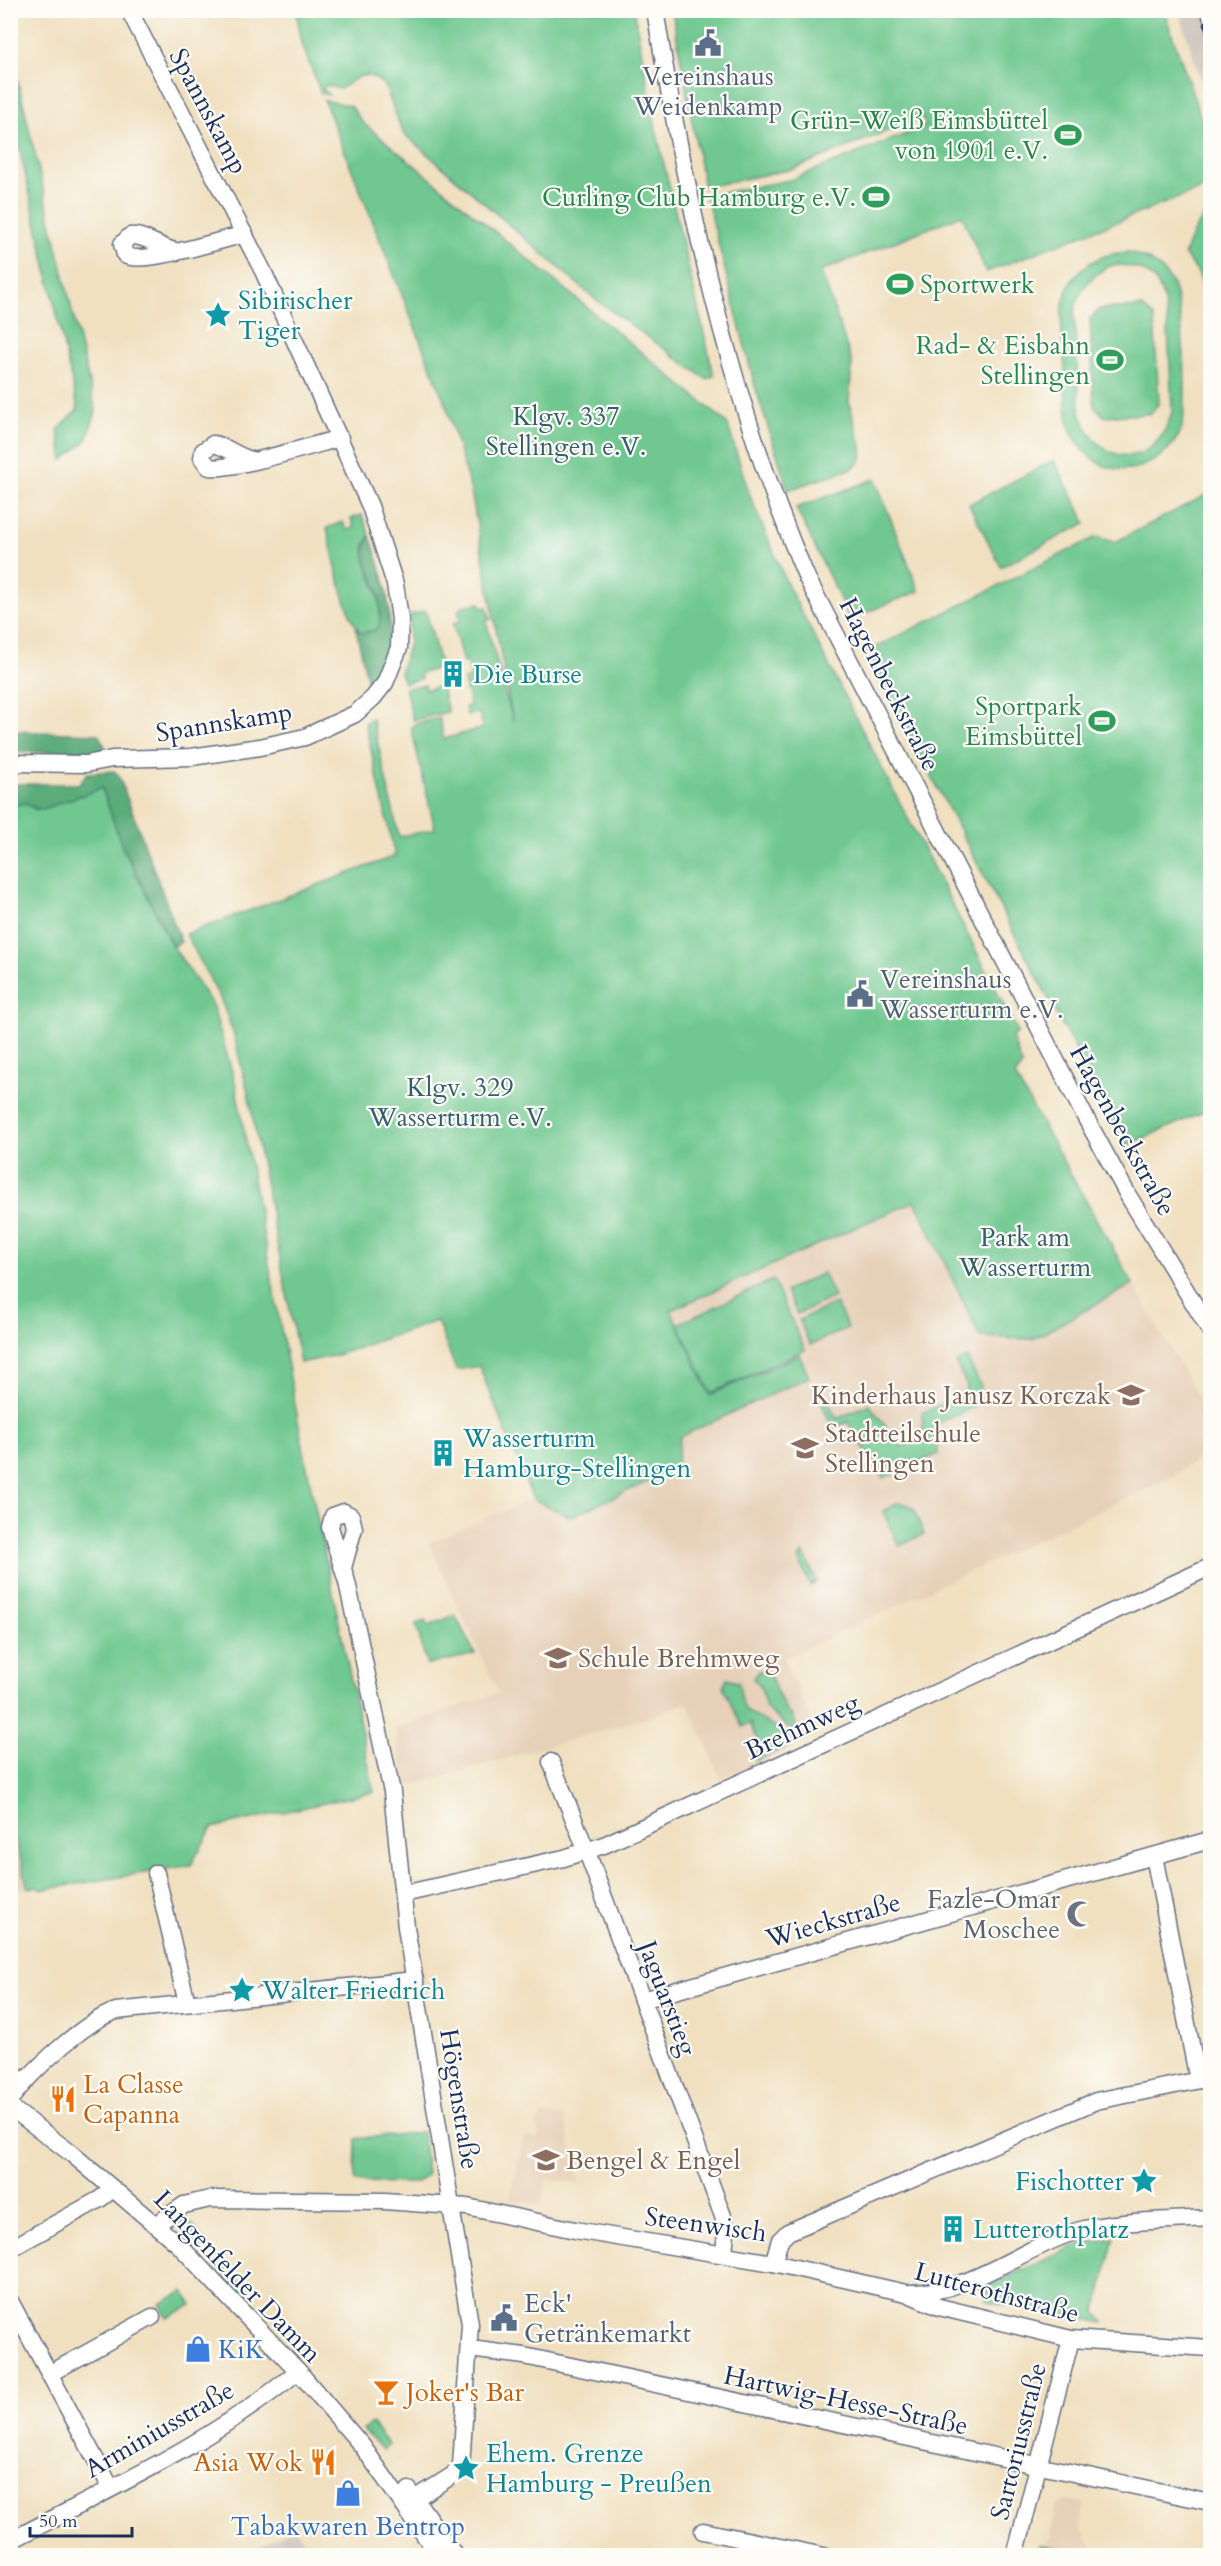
<svg xmlns="http://www.w3.org/2000/svg" width="1221" height="2566" viewBox="0 0 1221 2566" font-family="Cardo,serif">
<style>
.built{fill:#e6d0b7}
.industrial{fill:#ccc2b9}
.green{fill:#6fc890;stroke:#457c77;stroke-width:1.5;fill-rule:evenodd}
.forest{fill:#5bac7a;stroke:#3b6e6c;stroke-width:1.5}
.lines{fill:none;stroke-linecap:round;stroke-linejoin:round}
.minor-casing{stroke:#666d80;stroke-width:19}
.minor{stroke:#fff;stroke-width:16}
.rail-casing{stroke:#1b2f5e;stroke-width:6}
.rail{stroke:#fdfcf7;stroke-width:4;stroke-dasharray:11;stroke-linecap:butt}
.labels{text-anchor:middle;stroke-width:4.5;stroke-linejoin:round;paint-order:stroke}
.service-label{font-size:26px;fill:#4e5e75;stroke:#fdfcf7;text-anchor:start}
.street-label{font-size:26px;fill:#1b2f5e;stroke:#fdfcf7}
.leisure-label{font-size:26px;fill:#27864d;stroke:#fdfcf7;text-anchor:end}
.culture-label{font-size:26px;fill:#0d838f;stroke:#fdfcf7;text-anchor:start}
.park-label{font-size:26px;fill:#345d6d;stroke:#fdfcf7}
.education-label{font-size:26px;fill:#785e54;stroke:#fdfcf7;text-anchor:start}
.worship-label{font-size:26px;fill:#5b616d;stroke:#fdfcf7;text-anchor:end}
.food-label{font-size:26px;fill:#c56008;stroke:#fdfcf7;text-anchor:start}
.shop-label{font-size:26px;fill:#366cbe;stroke:#fdfcf7;text-anchor:start}
</style>
<rect width="100%" height="100%" fill="#fdfcf7"/>
<filter id="ink" filterUnits="userSpaceOnUse"><feTurbulence type="fractalNoise" baseFrequency=".0167" numOctaves="2"/><feDisplacementMap in="SourceGraphic" scale="12" xChannelSelector="R" yChannelSelector="G"/><feConvolveMatrix kernelMatrix="1 2 1 2 8 2 1 2 1" color-interpolation-filters="sRGB"/></filter>
<filter id="wash" filterUnits="userSpaceOnUse"><feTurbulence type="fractalNoise" baseFrequency=".008" numOctaves="4" result="noise"/><feDisplacementMap in="SourceGraphic" scale="24" xChannelSelector="R" yChannelSelector="G"/><feGaussianBlur stdDeviation="1.35" result="paint"/><feColorMatrix in="noise" values="0 0 0 0 0 0 0 0 0 0 0 0 0 0 0 0 0 1.4 0 .05"/><feComposite in="paint" operator="in"/></filter>
<g filter="url(#wash)">
<rect width="100%" height="100%" fill="#f0e0c0"/>
<!-- built -->
<g class="built">
<polygon points="915,1201 980,1337 1033,1339 1133,1284 1210,1418 1210,1452 1169,1478 783,1659 818,1734 721,1779 687,1702 659,1714 407,1787 395,1728 498,1693 429,1543 533,1499 491,1399 671,1310"/>
<polygon points="17,1844 28,1888 11,1893 10,1845"/>
<polygon points="544,2115 564,2116 580,2184 547,2178 541,2205 510,2199 524,2136 539,2138 537,2122"/>
<polygon points="1065,2500 1085,2503 1080,2527 1091,2546 1089,2555 1047,2546 1049,2538 1052,2538 1052,2534 1050,2533 1056,2506"/>
</g>
<!-- industrial -->
<g class="industrial">
<polygon points="1179,11 1210,11 1210,110"/>
<polygon points="295,2529 316,2555 242,2555"/>
</g>
<!-- green -->
<g class="green">
<polygon points="296,11 634,11 656,130 714,376 706,379 596,300 403,133 385,86 378,80 368,75 358,77 340,89 325,85 324,90 330,95 321,93 303,47"/>
<polygon points="672,11 1164,11 1210,144 1210,186 986,272 962,215 821,271 852,362 849,402 863,454 859,463 853,468 788,490 755,386 706,196 790,180 926,126 922,117 793,169 704,187"/>
<polygon points="10,48 96,412 86,441 63,460 58,430 78,409 11,111"/>
<polygon points="324,100 351,106 362,122 727,423 750,496 788,586 1018,1032 1012,1038 1022,1065 1015,1076 1133,1284 1033,1339 980,1337 915,1201 671,1310 710,1395 799,1355 809,1377 680,1437 676,1469 570,1517 533,1499 479,1366 456,1370 437,1321 337,1355 300,1363 248,1092 233,1032 221,1000 186,934 395,856 365,723 372,718 399,837 435,829 411,727 415,727 414,724 439,718 444,739 483,728 479,713 467,715 465,707 470,706 464,680 471,678 467,662 463,663 453,623 461,621 458,610 462,609 461,606 480,603 482,608 487,607 491,619 486,621 513,721 471,491 446,405"/>
<polygon points="1210,207 1210,303 1198,273 1184,254 1194,231"/>
<path d="M1129 252C1148 258 1162 266 1172 283 1183 304 1191 415 1179 435 1153 477 1100 484 1074 437 1063 417 1066 391 1065 370 1064 351 1060 330 1062 311 1066 273 1094 253 1129 252ZM1112 265C1167 264 1166 304 1169 346 1170 368 1171 389 1172 411 1158 470 1099 470 1080 413L1074 312C1080 289 1090 275 1112 265Z"/>
<polygon points="1143,307 1154,317 1159,403 1150,414 1104,416 1094,406 1090,319 1100,309"/>
<polygon points="1054,460 1086,523 1001,567 969,504"/>
<polygon points="875,479 919,591 850,619 796,508"/>
<polygon points="1210,493 1210,1109 1126,1146 866,652 1096,537 1115,542"/>
<path d="M362 515 370 536C368 539 365 544 364 548 363 565 393 617 376 630 373 632 366 632 362 633 346 622 332 550 327 528L343 522 347 530 354 528 351 519Z"/>
<polygon points="426,611 441,668 420,673 421,679 404,683 400,673 409,643 410,615"/>
<polygon points="425,685 426,690 441,686 448,712 413,720 405,688"/>
<polygon points="102,788 122,846 170,942 212,1004 235,1082 306,1463 374,1792 212,1828 191,1865 42,1890 37,1887 28,1888 10,1819 10,806 25,803 36,810"/>
<polygon points="823,1273 834,1297 797,1314 786,1291"/>
<polygon points="773,1280 805,1350 711,1393 678,1324"/>
<polygon points="836,1303 848,1328 810,1345 799,1320"/>
<polygon points="967,1358 981,1386 972,1408 936,1424 938,1454 883,1478 848,1422 833,1428 814,1388 820,1386 837,1419 869,1404 901,1447 923,1438 922,1413 964,1394 967,1386 956,1363"/>
<path d="M898 1503C921 1504 916 1521 924 1534L899 1546 883 1511Z"/>
<polygon points="803,1552 817,1582 810,1586 799,1559"/>
<polygon points="455,1615 475,1654 427,1665 416,1624 425,1621 429,1626"/>
<polygon points="760,1670 769,1674 786,1711 793,1716 796,1724 794,1729 788,1728 766,1708 761,1688 753,1678"/>
<path d="M727 1679 738 1682C742 1691 739 1703 746 1710 761 1724 784 1723 791 1745L756 1761 754 1755 762 1751 750 1723 742 1727 723 1686Z"/>
<polygon points="422,2132 427,2175 417,2183 355,2182 356,2139"/>
<polygon points="183,2219 193,2226 210,2249 204,2255 183,2231"/>
<polygon points="1114,2238 1096,2311 1104,2323 986,2301 987,2286 1082,2243"/>
<polygon points="218,2262 222,2262 251,2293 245,2299 213,2266"/>
<polygon points="184,2291 192,2305 167,2318 160,2304"/>
<polygon points="371,2423 389,2445 383,2450 363,2430"/>
<polygon points="1040,2545 1047,2546 1089,2555 1037,2555"/>
</g>
<!-- forest -->
<g class="forest">
<path d="M370 536C388 586 404 641 369 688L356 629 362 633 375 630 379 625C380 612 381 598 376 586 369 566 358 556 370 536Z"/>
<polygon points="11,731 98,734 108,752 11,752"/>
<polygon points="114,771 118,774 181,942 173,947 122,846 102,788 40,810 25,803 11,806 11,784 78,784 88,773"/>
</g>
</g>
<g filter="url(#ink)">
<g class="lines">
<defs>
<g id="minor">
<path d="M655 10C687 204 729 398 807 578L1082 1111 1129 1197 1210 1330"/>
<path d="M175 251C160 248 144 234 130 236L122 244 125 255C140 266 224 239 245 234"/>
<path d="M252 460C237 457 227 446 213 444L203 451 202 458 209 467C230 471 314 445 340 438"/>
<polyline points="10,763 86,764 112,759 191,757 260,747 305,737 355,714 373,698 385,683 399,648 400,619 395,584 370,506 263,271 129,10"/>
<polyline points="343,1568 354,1528 351,1516 344,1512 333,1516 330,1527 347,1582 392,1792 406,1927 470,2324 461,2467 453,2475 405,2505"/>
<polyline points="551,1762 587,1852 723,2216 726,2232 724,2254"/>
<polyline points="1154,1856 1198,2080"/>
<polyline points="156,1873 187,2003"/>
<polyline points="403,1894 564,1858 604,1845 1210,1567"/>
<polyline points="642,2000 1210,1840"/>
<polyline points="10,2072 24,2082"/>
<path d="M10 2100C29 2073 85 2021 116 2011L415 1980"/>
<polyline points="10,2107 72,2154 179,2245 298,2371 363,2447 439,2556"/>
<polyline points="157,2224 184,2205 210,2199 385,2201 467,2207 575,2230 773,2263 906,2293 939,2307 1071,2339 1210,2348"/>
<polyline points="10,2249 100,2199 113,2189"/>
<polyline points="773,2263 780,2240 788,2232 1096,2101 1210,2078"/>
<path d="M910 2293C971 2293 1021 2248 1077 2231 1115 2220 1170 2221 1210 2218"/>
<polyline points="10,2301 111,2488"/>
<polyline points="470,2349 524,2356 1210,2502"/>
<polyline points="49,2374 152,2317"/>
<polyline points="409,2490 455,2556"/>
<polyline points="703,2531 824,2556"/>
<path d="M10 2541C107 2490 213 2442 298 2371"/>
<polyline points="1015,2556 1071,2339"/>
</g>
</defs>
<!-- minor casing -->
<use href="#minor" class="minor-casing"/>
<!-- minor -->
<use href="#minor" class="minor"/>
<defs>
<polyline id="rail" points="1203,10 1210,36"/>
</defs>
<!-- rail casing -->
<use href="#rail" class="rail-casing"/>
<!-- rail -->
<use href="#rail" class="rail"/>
</g>
</g>
<!-- icons -->
<defs>
<symbol id="civic-bare" viewBox="-9 -9 18 18"><path d="M-.6-6.5H3V-4.5H.6V-3L4-1V1h2V6H-6V1h2V-1L-.6-3ZM-1.2 2.5V6h2.4V2.5Z" fill="#5c6f8a" stroke="#fdfcf7" stroke-width="2.5" paint-order="stroke"/></symbol>
<symbol id="stadium-bare" viewBox="-9 -9 18 18"><path d="M0-5a6.5 5 0 1 0 0 10a6.5 5 0 1 0 0-10ZM-3.5-1.8h7v3.6h-7Z" fill="#2e9e5b" stroke="#fdfcf7" stroke-width="2.5" paint-order="stroke"/></symbol>
<symbol id="sight-bare" viewBox="-9 -9 18 18"><path d="M0-6L1.8-2.2L6-1.7L2.9 1.2L3.7 5.4L0 3.3L-3.7 5.4L-2.9 1.2L-6-1.7L-1.8-2.2Z" fill="#0f9aa8" stroke="#fdfcf7" stroke-width="2.5" paint-order="stroke"/></symbol>
<symbol id="building-bare" viewBox="-9 -9 18 18"><path d="M-4-6H4V6H1V3H-1V6H-4ZM-2.5-4.3h1.7v1.8h-1.7ZM.8-4.3h1.7v1.8H.8ZM-2.5-1h1.7V.8h-1.7ZM.8-1h1.7V.8H.8Z" fill="#0f9aa8" stroke="#fdfcf7" stroke-width="2.5" paint-order="stroke"/></symbol>
<symbol id="school-bare" viewBox="-9 -9 18 18"><path d="M0-5L7-2L0 1L-7-2ZM-4 1L0 2.5L4 1V4Q0 6-4 4Z" fill="#8d6e63" stroke="#fdfcf7" stroke-width="2.5" paint-order="stroke"/></symbol>
<symbol id="mosque-bare" viewBox="-9 -9 18 18"><path d="M3.5-4.9A6 6 0 1 0 3.5 4.9A5 5 0 1 1 3.5-4.9Z" fill="#6b7280" stroke="#fdfcf7" stroke-width="2.5" paint-order="stroke"/></symbol>
<symbol id="restaurant-bare" viewBox="-9 -9 18 18"><path d="M-5-6h1v4h1v-4h1v4h1v-4h1v5L-1.5 .5V6h-2V.5L-5-1ZM5-6V6H3V1.5H1.5Q1.5-4 5-6Z" fill="#e8710a" stroke="#fdfcf7" stroke-width="2.5" paint-order="stroke"/></symbol>
<symbol id="shop-bare" viewBox="-9 -9 18 18"><path d="M-5-2.5h2.3a2.7 3.5 0 0 1 5.4 0H5L5.5 6h-11ZM-1.5-2.5h3a1.5 2.3 0 0 0-3 0Z" fill="#3f7fe0" stroke="#fdfcf7" stroke-width="2.5" paint-order="stroke"/></symbol>
<symbol id="bar-bare" viewBox="-9 -9 18 18"><path d="M-6-5H6L.8 .8V4.5H3.5V6h-7V4.5H-.8V.8Z" fill="#e8710a" stroke="#fdfcf7" stroke-width="2.5" paint-order="stroke"/></symbol>
</defs>
<g fill-rule="evenodd">
<use href="#civic-bare" x="689" y="24" width="38" height="38"/>
<use href="#stadium-bare" x="1049" y="116" width="38" height="38"/>
<use href="#stadium-bare" x="857" y="178" width="38" height="38"/>
<use href="#stadium-bare" x="881" y="265" width="38" height="38"/>
<use href="#sight-bare" x="199" y="296" width="38" height="38"/>
<use href="#stadium-bare" x="1091" y="341" width="38" height="38"/>
<use href="#building-bare" x="434" y="655" width="38" height="38"/>
<use href="#stadium-bare" x="1083" y="702" width="38" height="38"/>
<use href="#civic-bare" x="841" y="975" width="38" height="38"/>
<use href="#school-bare" x="1112" y="1376" width="38" height="38"/>
<use href="#school-bare" x="786" y="1429" width="38" height="38"/>
<use href="#building-bare" x="424" y="1434" width="38" height="38"/>
<use href="#school-bare" x="539" y="1639" width="38" height="38"/>
<use href="#mosque-bare" x="1061" y="1895" width="38" height="38"/>
<use href="#sight-bare" x="223" y="1971" width="38" height="38"/>
<use href="#restaurant-bare" x="44" y="2080" width="38" height="38"/>
<use href="#school-bare" x="527" y="2141" width="38" height="38"/>
<use href="#sight-bare" x="1125" y="2162" width="38" height="38"/>
<use href="#building-bare" x="934" y="2210" width="38" height="38"/>
<use href="#civic-bare" x="485" y="2299" width="38" height="38"/>
<use href="#shop-bare" x="179" y="2330" width="38" height="38"/>
<use href="#bar-bare" x="367" y="2373" width="38" height="38"/>
<use href="#restaurant-bare" x="304" y="2443" width="38" height="38"/>
<use href="#sight-bare" x="447" y="2449" width="38" height="38"/>
<use href="#shop-bare" x="329" y="2474" width="38" height="38"/>
</g>
<g class="labels">
<!-- service labels -->
<g class="service-label">
<text x="708" y="85" text-anchor="middle">Vereinshaus<tspan x="708" dy="30">Weidenkamp</tspan></text>
<text x="880" y="988">Vereinshaus<tspan x="880" dy="30">Wasserturm e.V.</tspan></text>
<text x="524" y="2312">Eck'<tspan x="524" dy="30">Getränkemarkt</tspan></text>
</g>
<!-- street labels -->
<g class="street-label">
<text transform="translate(209 111) rotate(62)" y="9">Spannskamp</text>
<text transform="translate(890 684) rotate(63)" y="9">Hagenbeckstraße</text>
<text transform="translate(224 722) rotate(-9)" y="9">Spannskamp</text>
<text transform="translate(1123 1130) rotate(61)" y="9">Hagenbeckstraße</text>
<text transform="translate(802 1726) rotate(-25)" y="9">Brehmweg</text>
<text transform="translate(833 1920) rotate(-16)" y="9">Wieckstraße</text>
<text transform="translate(668 1998) rotate(69)" y="9">Jaguarstieg</text>
<text transform="translate(460 2099) rotate(81)" y="9">Högenstraße</text>
<text transform="translate(706 2224) rotate(8)" y="9">Steenwisch</text>
<text transform="translate(238 2276) rotate(46)" y="9">Langenfelder Damm</text>
<text transform="translate(997 2292) rotate(15)" y="9">Lutterothstraße</text>
<text transform="translate(846 2400) rotate(12)" y="9">Hartwig-Hesse-Straße</text>
<text transform="translate(159 2429) rotate(-30)" y="9">Arminiusstraße</text>
<text transform="translate(1018 2441) rotate(-76)" y="9">Sartoriusstraße</text>
</g>
<!-- leisure labels -->
<g class="leisure-label">
<text x="1048" y="129">Grün-Weiß Eimsbüttel<tspan x="1048" dy="30">von 1901 e.V.</tspan></text>
<text x="856" y="206">Curling Club Hamburg e.V.</text>
<text x="920" y="293" text-anchor="start">Sportwerk</text>
<text x="1090" y="354">Rad- &amp; Eisbahn<tspan x="1090" dy="30">Stellingen</tspan></text>
<text x="1082" y="715">Sportpark<tspan x="1082" dy="30">Eimsbüttel</tspan></text>
</g>
<!-- culture labels -->
<g class="culture-label">
<text x="238" y="309">Sibirischer<tspan x="238" dy="30">Tiger</tspan></text>
<text x="473" y="683">Die Burse</text>
<text x="463" y="1447">Wasserturm<tspan x="463" dy="30">Hamburg-Stellingen</tspan></text>
<text x="262" y="1999">Walter Friedrich</text>
<text x="1124" y="2190" text-anchor="end">Fischotter</text>
<text x="973" y="2238">Lutterothplatz</text>
<text x="486" y="2462">Ehem. Grenze<tspan x="486" dy="30">Hamburg - Preußen</tspan></text>
</g>
<!-- park labels -->
<g class="park-label">
<text x="566" y="425">Klgv. 337<tspan x="566" dy="30">Stellingen e.V.</tspan></text>
<text x="460" y="1096">Klgv. 329<tspan x="460" dy="30">Wasserturm e.V.</tspan></text>
<text x="1025" y="1246">Park am<tspan x="1025" dy="30">Wasserturm</tspan></text>
</g>
<!-- education labels -->
<g class="education-label">
<text x="1111" y="1404" text-anchor="end">Kinderhaus Janusz Korczak</text>
<text x="825" y="1442">Stadtteilschule<tspan x="825" dy="30">Stellingen</tspan></text>
<text x="578" y="1667">Schule Brehmweg</text>
<text x="566" y="2169">Bengel &amp; Engel</text>
</g>
<!-- worship labels -->
<g class="worship-label">
<text x="1060" y="1908">Fazle-Omar<tspan x="1060" dy="30">Moschee</tspan></text>
</g>
<!-- food labels -->
<g class="food-label">
<text x="83" y="2093">La Classe<tspan x="83" dy="30">Capanna</tspan></text>
<text x="406" y="2401">Joker's Bar</text>
<text x="303" y="2471" text-anchor="end">Asia Wok</text>
</g>
<!-- shop labels -->
<g class="shop-label">
<text x="218" y="2358">KiK</text>
<text x="348" y="2535" text-anchor="middle">Tabakwaren Bentrop</text>
</g>
</g>
<!-- margin -->
<rect width="1221" height="2566" fill="none" stroke="#fdfcf7" stroke-width="36"/>
<!-- scale -->
<path d="M30 2527v9h102v-9" fill="none" stroke="#1b2f5e" stroke-width="3"/>
<text x="39" y="2527" font-size="18" fill="#1b2f5e" stroke="#fdfcf7" stroke-width="4.5" paint-order="stroke">50 m</text>
</svg>
